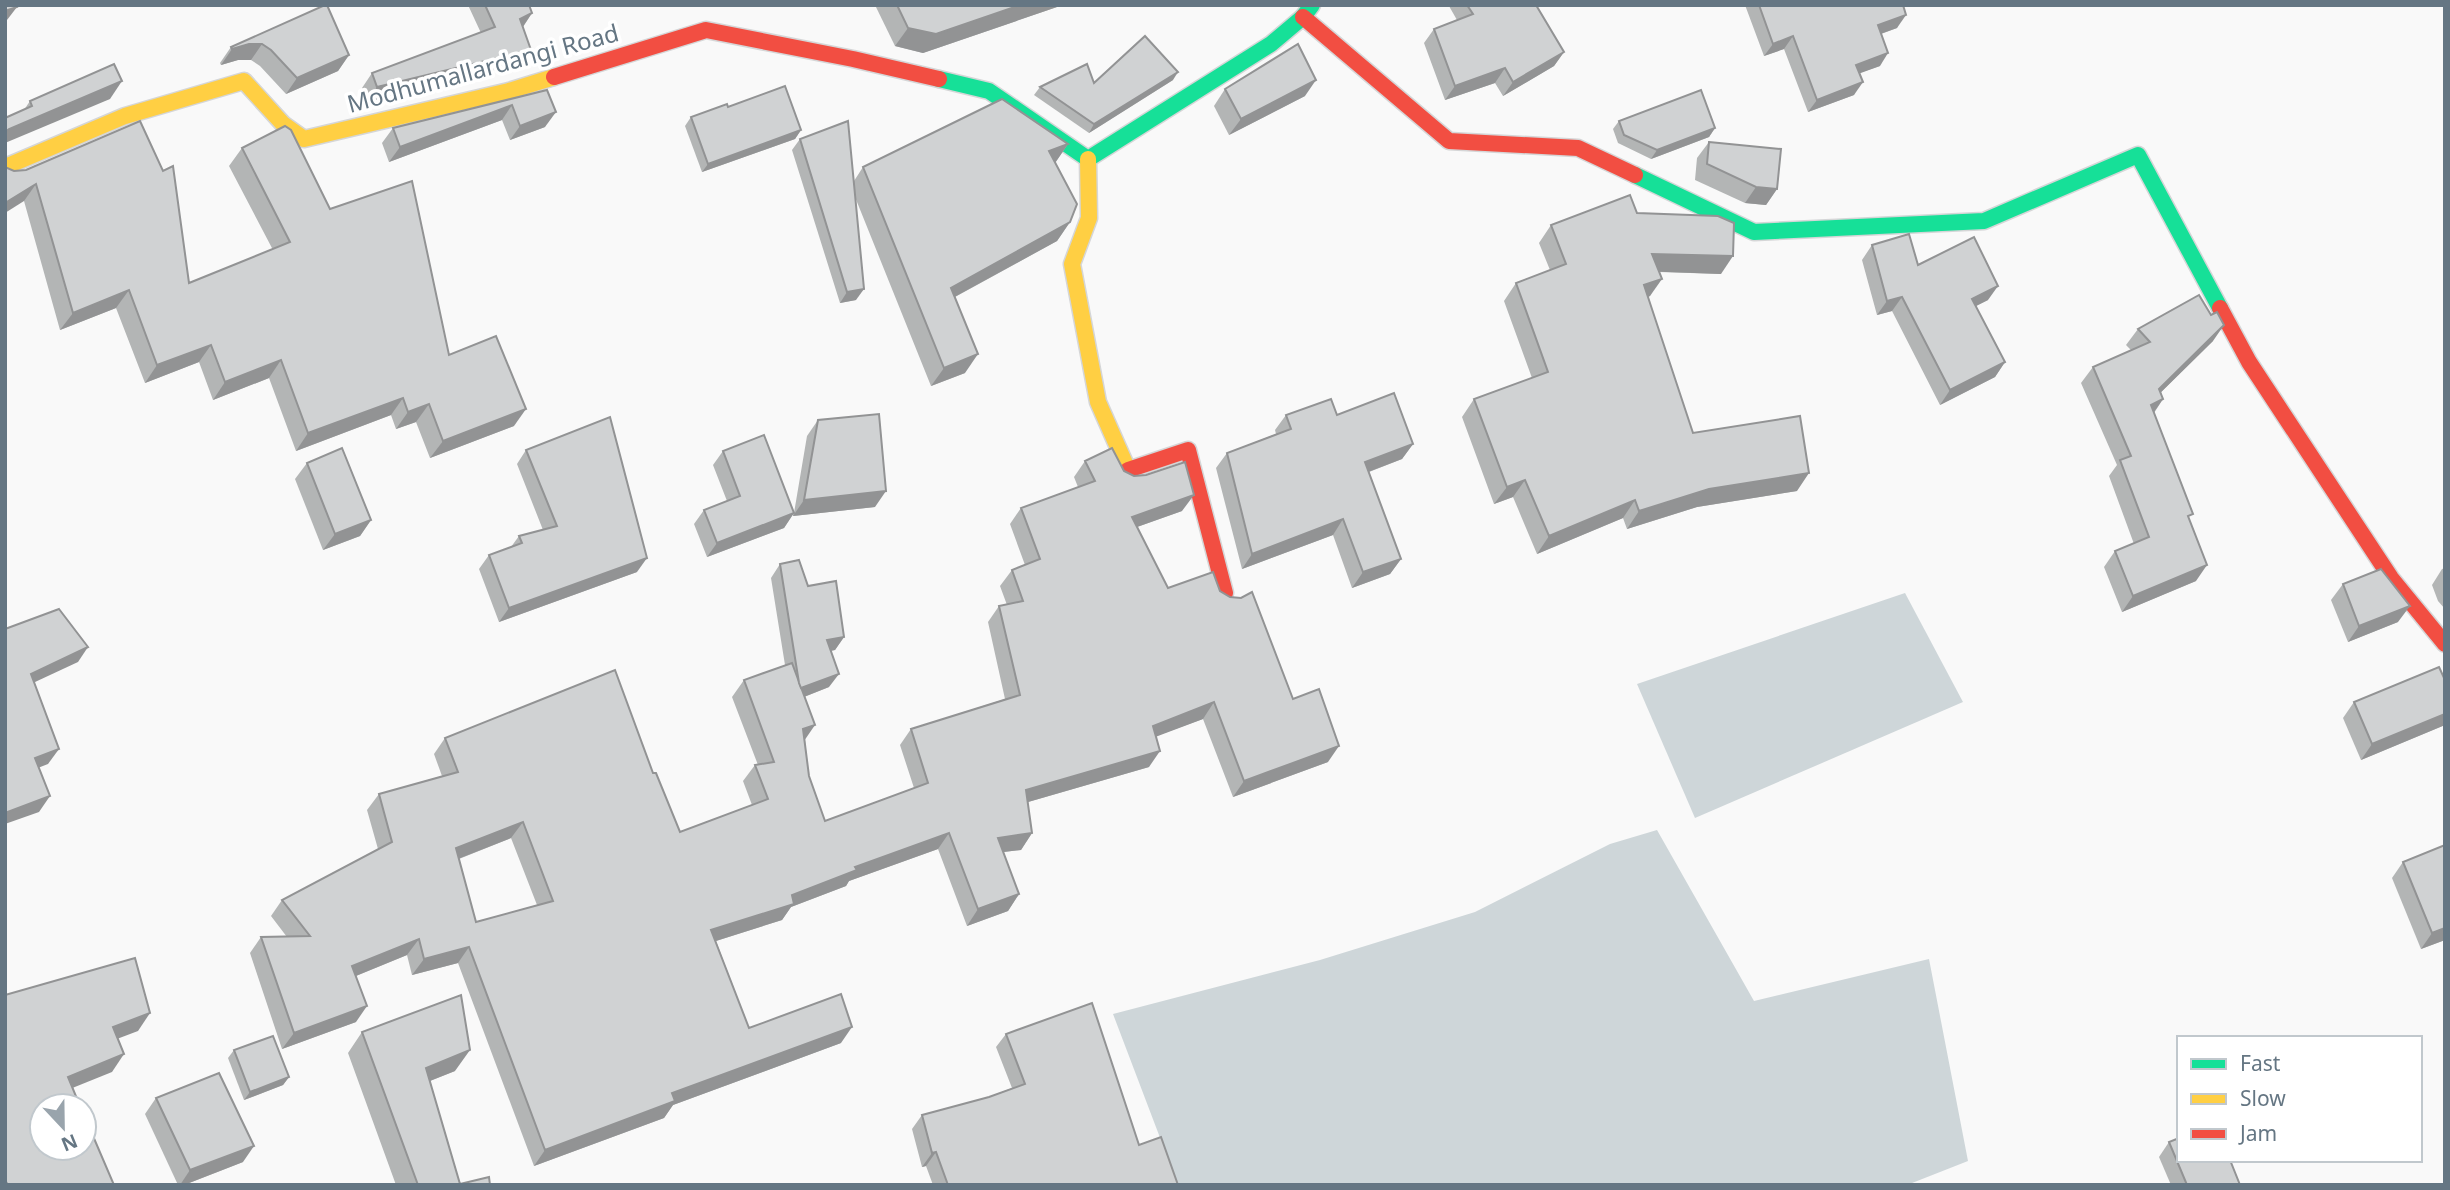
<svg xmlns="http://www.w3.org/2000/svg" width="2450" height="1190" viewBox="0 0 2450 1190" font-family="'Noto Sans',sans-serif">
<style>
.water{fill:#ced6d9}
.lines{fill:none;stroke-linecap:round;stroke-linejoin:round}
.fast-casing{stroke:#d5d6d7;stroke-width:19}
.slow-casing{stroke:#d5d6d7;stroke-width:19}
.jam-casing{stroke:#d5d6d7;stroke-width:19}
.fast{stroke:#16e098;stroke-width:16}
.slow{stroke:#ffcf43;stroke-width:16}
.jam{stroke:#f24e42;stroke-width:16}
.wall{fill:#b3b5b5;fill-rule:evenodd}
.shaded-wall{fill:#929394}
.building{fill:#d0d2d3;stroke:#929394;stroke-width:2;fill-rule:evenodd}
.labels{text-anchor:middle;stroke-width:7;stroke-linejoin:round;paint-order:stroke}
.street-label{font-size:24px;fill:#657683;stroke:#fff}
</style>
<rect width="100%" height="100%" fill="#f9f9f9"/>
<!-- water -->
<g class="water">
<polygon points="1905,593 1963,702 1695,818 1637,684"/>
<polygon points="1657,830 1754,1001 1929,959 1968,1161 1907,1185 1178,1185 1113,1014 1320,960 1475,912 1610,844"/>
</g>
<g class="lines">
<defs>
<g id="fast">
<polyline points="939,79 989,91 1088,159 1271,44 1303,17 1312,5"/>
<polyline points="1635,175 1754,232 1984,221 2138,155 2220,308"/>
</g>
<g id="slow">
<polyline points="1088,159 1089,218 1072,264 1098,402 1128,470"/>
<polyline points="5,167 125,116 244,81 283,124 304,139 509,91 554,77"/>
</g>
<g id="jam">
<polyline points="1303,17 1449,141 1578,148 1635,175"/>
<polyline points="554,77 706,30 853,59 939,79"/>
<polyline points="2220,308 2249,362 2391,578 2445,644"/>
<polyline points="1128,470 1188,450 1225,593"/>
</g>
</defs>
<!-- fast casing -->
<use href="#fast" class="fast-casing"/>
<!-- slow casing -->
<use href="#slow" class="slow-casing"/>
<!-- jam casing -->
<use href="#jam" class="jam-casing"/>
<!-- fast -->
<use href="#fast" class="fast"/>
<!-- slow -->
<use href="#slow" class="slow"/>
<!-- jam -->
<use href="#jam" class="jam"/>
</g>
<!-- wall -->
<g class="wall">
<polygon points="325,5 349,55 338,71 286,94 260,66 251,60 238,60 221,65 220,63 231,47"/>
<polygon points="468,5 529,5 532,13 523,27 521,64 367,102 362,88 372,73 481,33"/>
<polygon points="875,5 1058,5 1057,7 923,53 895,46"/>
<polygon points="1450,5 1536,5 1564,52 1554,66 1503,96 1495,83 1445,100 1424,43 1434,29 1457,20 1449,6"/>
<polygon points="1745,5 1903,5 1897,28 1881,34 1880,66 1859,73 1854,95 1808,112 1784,49 1764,56"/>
<polygon points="1173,80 1089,133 1034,95 1040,87"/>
<polygon points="1225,89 1305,96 1229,135 1214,106"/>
<polygon points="547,90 545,127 510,140 502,120 389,162 382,143 393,128"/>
<polygon points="110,99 24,110 30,101"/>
<polygon points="728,107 801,130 795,139 702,172 685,126 691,117"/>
<polygon points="1619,121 1715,128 1709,137 1651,159 1618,143 1613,129"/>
<polygon points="800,139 854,181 863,167 1068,144 1055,163 1070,222 1057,241 955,297 965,373 931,386 855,197 856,300 840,303 792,150"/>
<polygon points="1709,142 1777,189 1766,205 1745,203 1695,180 1697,158"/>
<polygon points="242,148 330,209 449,355 514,426 430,458 416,422 396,429 391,415 296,451 269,378 213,400 199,362 145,383 116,308 60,330 24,201 14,171 26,170 189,283 273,250 229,166"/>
<polygon points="1637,213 1721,274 1659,272 1650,296 1648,297 1693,433 1797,491 1697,507 1627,529 1623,518 1537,554 1513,497 1494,504 1462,417 1474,399 1532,378 1504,301 1516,283 1550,270 1539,243 1551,225"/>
<polygon points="1872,245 1918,265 1988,300 1976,306 2005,362 1995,377 1940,405 1892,311 1877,315 1862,260"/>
<polygon points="2138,329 2213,341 2161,392 2163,399 2154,413 2189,520 2196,581 2122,612 2104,567 2115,551 2134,544 2109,476 2117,465 2081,383 2093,367 2131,350 2126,345"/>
<polygon points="1286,415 1337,415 1413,444 1402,459 1369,472 1401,559 1390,574 1352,588 1333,535 1242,569 1216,468 1227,453 1276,434 1275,430"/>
<polygon points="818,420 875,507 793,516 793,514 784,528 707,557 694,524 704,510 727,501 713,465 723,451 794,513 807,436"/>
<polygon points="526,450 637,572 499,622 479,569 489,555 511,547 519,536 543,530 517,464"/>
<path d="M1085 461 1124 471 1182 511 1137 527 1168 588 1220 591 1293 699 1328 762 1233 797 1203 719 1156 736 1149 767 1028 802 1032 833 1021 850 1003 852 1019 894 1008 911 967 926 938 849 849 881 846 886 791 907 782 920 716 941 749 1028 841 1043 673 1105 664 1118 534 1166 458 963 412 975 407 955 356 976V1022L282 1049 250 953 261 937H287L271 916 282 900 378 849 367 810 379 794 442 776 434 754 445 738 653 773 680 832 752 805 743 781 755 765H758L732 697 744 680 785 665 771 578 780 564 808 586 844 637 835 650 831 651 829 687 804 697 805 740 809 776 825 821 914 788 900 745 911 729 1005 699 988 622 999 606 1007 605 1000 586 1012 570 1025 565 1010 524 1021 508 1078 487 1074 477ZM511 838 537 905 476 922 459 859Z"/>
<polygon points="307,463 371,520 360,536 323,550 295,479"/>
<polygon points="2445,568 2445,609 2438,601 2432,585 2442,569"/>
<polygon points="2343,584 2398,622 2348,642 2331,600"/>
<polygon points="2445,680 2445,725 2361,760 2343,718 2354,702"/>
<polygon points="2403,862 2445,940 2421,949 2392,878"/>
<polygon points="362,1032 455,1071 430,1081 460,1184 490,1185 396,1185 348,1053"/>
<polygon points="1006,1034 1139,1145 1178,1185 933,1185 926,1166 922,1167 912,1129 922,1115 989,1097 1012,1088 996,1047"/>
<polygon points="234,1050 289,1077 283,1085 244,1100 228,1058"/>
<polygon points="156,1098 243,1162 184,1185 178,1185 145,1114"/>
<polygon points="2169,1142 2240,1185 2171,1185 2159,1157"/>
</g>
<!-- shaded-wall -->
<g class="shaded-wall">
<polygon points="1020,5 1058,5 1057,7 923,53 895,46 908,28"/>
<polygon points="17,7 7,20 5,21 5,11"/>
<polygon points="532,13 522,28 520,19"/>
<polygon points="1906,15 1897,28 1869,38 1878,25"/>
<polygon points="1793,36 1784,49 1764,56 1773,44"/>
<polygon points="249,44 262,44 251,60 238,60 221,65 232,49"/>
<polygon points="531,50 521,64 367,102 377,87"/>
<polygon points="1564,52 1554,66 1503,96 1513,82"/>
<polygon points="1888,53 1880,66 1847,78 1856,65"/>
<polygon points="349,55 338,71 286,94 297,78"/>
<polygon points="1505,68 1495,83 1445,100 1455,86"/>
<polygon points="1178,72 1173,80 1089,133 1094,124"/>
<polygon points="1316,80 1305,96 1229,135 1241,119"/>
<polygon points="122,81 110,99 5,143 5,132 9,129"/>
<polygon points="1863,82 1854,95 1808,112 1817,100"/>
<polygon points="512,105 502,120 389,162 400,147"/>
<polygon points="556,112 545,127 510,140 520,126"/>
<polygon points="1715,128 1709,137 1651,159 1657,150"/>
<polygon points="801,130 795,139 702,172 708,164"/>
<polygon points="1068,144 1055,163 1049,151"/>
<polygon points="36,184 24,201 5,213 5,203"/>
<polygon points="1756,187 1777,189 1766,205 1745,203"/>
<polygon points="1070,222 1057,241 938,306 951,288"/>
<polygon points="1652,254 1733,256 1721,274 1640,271"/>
<polygon points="1662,279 1650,296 1632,303 1644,285"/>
<polygon points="1998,286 1988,300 1962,313 1972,299"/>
<polygon points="864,289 856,300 840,303 847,292"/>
<polygon points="129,290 116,308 60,330 73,313"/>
<polygon points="1902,297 1892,311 1877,315 1887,301"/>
<polygon points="2224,325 2213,341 2148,405 2159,389"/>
<polygon points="211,345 199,362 145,383 157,365"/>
<polygon points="978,354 965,373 931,386 944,368"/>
<polygon points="281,360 269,378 213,400 225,382"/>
<polygon points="2005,362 1995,377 1940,405 1950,390"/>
<polygon points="403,398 391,415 296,451 308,433"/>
<polygon points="2163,399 2152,415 2151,405"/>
<polygon points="429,404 416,422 396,429 408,412"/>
<polygon points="526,409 514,426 430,458 443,441"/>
<polygon points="1413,444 1402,459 1355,477 1365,462"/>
<polygon points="1809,473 1797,491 1697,507 1627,529 1639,511 1709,489"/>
<polygon points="1525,480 1513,497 1494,504 1507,487"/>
<polygon points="886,491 875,507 793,516 804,500"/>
<polygon points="1194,495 1182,511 1120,533 1132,517"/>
<polygon points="1635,500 1623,518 1537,554 1549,536"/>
<polygon points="794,513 784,528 707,557 717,543"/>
<polygon points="1343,519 1333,535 1242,569 1252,554"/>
<polygon points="371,520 360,536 323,550 335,534"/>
<polygon points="647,558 637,572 499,622 509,608"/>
<polygon points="1401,559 1390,574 1352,588 1363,572"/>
<polygon points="2207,565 2196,581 2122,612 2133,596"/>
<polygon points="2410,606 2398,622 2348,642 2359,626"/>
<polygon points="844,637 835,650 817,653 827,640"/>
<polygon points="88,647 78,662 20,689 31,674"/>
<polygon points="839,674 829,687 791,702 800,688"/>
<polygon points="1214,702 1203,719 1142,742 1153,726"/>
<polygon points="2445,714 2445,725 2361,760 2372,744"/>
<polygon points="815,725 804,741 803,729"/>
<polygon points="1339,746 1328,762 1233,797 1244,781"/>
<polygon points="59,749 48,764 25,773 35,758"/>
<polygon points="1160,751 1149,767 1014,806 1026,790"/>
<polygon points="50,796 39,812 5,824 5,813"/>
<polygon points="523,822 511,838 445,864 456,848"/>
<polygon points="949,833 938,849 849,881 846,886 791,907 782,920 700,946 711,930 855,867"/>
<polygon points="1032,833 1021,850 987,854 998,838"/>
<polygon points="1019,894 1008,911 967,926 978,909"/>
<polygon points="2445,928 2445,940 2421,949 2432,933"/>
<polygon points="419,939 407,955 341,982 352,966"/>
<polygon points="469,947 458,963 412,975 424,959"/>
<polygon points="367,1006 356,1022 282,1049 294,1033"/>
<polygon points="150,1013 138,1031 101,1045 113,1027"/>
<polygon points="852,1027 841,1043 673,1105 664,1118 534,1166 545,1150 672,1093"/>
<polygon points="470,1050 455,1071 412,1088 426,1068"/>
<polygon points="124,1054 112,1072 55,1095 68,1077"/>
<polygon points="289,1077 283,1085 244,1100 250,1092"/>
<polygon points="254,1146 243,1162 184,1185 180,1185 190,1170"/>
<polygon points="936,1152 926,1166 922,1167 932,1153"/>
</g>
<!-- building -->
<g class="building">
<polygon points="5,5 16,5 17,7 5,11"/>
<polygon points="325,5 327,5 349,55 297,78 271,50 262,44 249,44 232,49 231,47"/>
<polygon points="485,5 529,5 532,13 520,19 531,50 377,87 372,73 495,27"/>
<polygon points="897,5 1020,5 936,34 908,28"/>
<polygon points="1467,5 1536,5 1564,52 1513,82 1505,68 1455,86 1434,29 1473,14"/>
<polygon points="1759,5 1903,5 1906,15 1878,25 1888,53 1856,65 1863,82 1817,100 1793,36 1773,44"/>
<polygon points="1145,36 1178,72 1094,124 1040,87 1087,64 1094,83"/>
<polygon points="1298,44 1316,80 1241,119 1225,89"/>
<polygon points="114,64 122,81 9,129 5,132 5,118 32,106 30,101"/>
<polygon points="785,86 801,130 708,164 691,117 727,104 728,107"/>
<polygon points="547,90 556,112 520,126 512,105 400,147 393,128"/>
<polygon points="1701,90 1715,128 1657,150 1624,135 1619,121"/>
<polygon points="1002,99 1068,144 1049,151 1077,204 1070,222 951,288 978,354 944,368 863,167"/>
<polygon points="140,121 163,171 173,166 189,283 290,242 242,148 285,126 291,130 330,209 412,181 449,355 496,336 526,409 443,441 429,404 408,412 403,398 308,433 281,360 225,382 211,345 157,365 129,290 73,313 36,184 5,203 5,167 14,171 26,170"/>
<polygon points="848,121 864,289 847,292 800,139"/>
<polygon points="1709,142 1781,149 1777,189 1756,187 1707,164"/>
<polygon points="1630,195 1637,213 1718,216 1734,223 1733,256 1652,254 1662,279 1644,285 1693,433 1800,416 1809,473 1709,489 1639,511 1635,500 1549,536 1525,480 1507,487 1474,399 1548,372 1516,283 1566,264 1551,225"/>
<polygon points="1909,234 1918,265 1974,237 1998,286 1972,299 2005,362 1950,390 1902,297 1887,301 1872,245"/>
<polygon points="2199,295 2211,315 2217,312 2224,325 2159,389 2163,399 2151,405 2193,514 2188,516 2207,565 2133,596 2115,551 2149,537 2120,460 2131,456 2093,367 2150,342 2138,329"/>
<polygon points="1394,393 1413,444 1365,462 1401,559 1363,572 1343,519 1252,554 1227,453 1291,429 1286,415 1331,399 1337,415"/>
<polygon points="879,414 886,491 804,500 818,420"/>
<polygon points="610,417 647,558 509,608 489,555 522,543 519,536 557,526 526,450"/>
<polygon points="764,435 794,513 717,543 704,510 740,496 723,451"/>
<polygon points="342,448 371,520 335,534 307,463"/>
<path d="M1112 448 1124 471 1134 476 1146 475 1185 462 1194 495 1132 517 1168 588 1213 572 1220 591 1230 597 1241 598 1252 592 1293 699 1319 689 1339 746 1244 781 1214 702 1153 726 1160 751 1026 790 1032 833 998 838 1019 894 978 909 949 833 855 867 857 870 792 895 794 904 711 930 749 1028 841 994 852 1027 672 1093 675 1101 545 1150 469 947 424 959 419 939 352 966 367 1006 294 1033 261 937 310 936 282 900 392 842 379 794 458 772 445 738 615 670 653 773H656L680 832 768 799 755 765 774 762 744 680 792 663 815 725 803 729 809 776 825 821 928 783 911 729 1020 695 999 606 1023 601 1012 570 1040 559 1021 508 1095 481 1085 461ZM523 822 553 901 476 922 456 848Z"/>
<polygon points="799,560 808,586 836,581 844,637 827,640 839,674 801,688 799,683 780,564"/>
<polygon points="2381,569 2410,606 2359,626 2343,584"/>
<polygon points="59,609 88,647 31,674 59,749 35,758 50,796 5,813 5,629"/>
<polygon points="2439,667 2445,680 2445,714 2372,744 2354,702"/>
<polygon points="2445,845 2445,928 2432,933 2403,862"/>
<polygon points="135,958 150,1013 113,1027 124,1054 68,1077 80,1106 42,1106 42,1148 84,1148 84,1115 114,1185 8,1185 5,1180 5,995"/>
<polygon points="461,995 470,1050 426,1068 460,1184 489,1177 490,1185 418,1185 362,1032"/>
<polygon points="1092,1003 1139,1145 1161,1137 1178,1185 948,1185 936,1152 932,1153 922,1115 989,1097 1025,1084 1006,1034"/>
<polygon points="273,1036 289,1077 250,1092 234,1050"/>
<polygon points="219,1073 254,1146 190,1170 156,1098"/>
<polygon points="2179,1138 2179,1160 2230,1160 2240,1185 2187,1185 2169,1142"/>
</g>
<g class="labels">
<!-- street labels -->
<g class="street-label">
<text transform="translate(483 69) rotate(-15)" y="8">Modhumallardangi Road</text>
</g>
</g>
<!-- border -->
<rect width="2450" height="1190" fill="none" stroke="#657683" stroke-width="14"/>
<!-- legend -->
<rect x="2177" y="1036" width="245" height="126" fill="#ffffff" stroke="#c1c8cd" stroke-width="2"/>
<rect x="2191" y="1059" width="35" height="10" fill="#16e098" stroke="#c1c8cd" stroke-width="2"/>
<text x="2240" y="1071" font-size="21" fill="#657683">Fast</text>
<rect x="2191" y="1094" width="35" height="10" fill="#ffcf43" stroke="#c1c8cd" stroke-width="2"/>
<text x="2240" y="1106" font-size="21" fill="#657683">Slow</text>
<rect x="2191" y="1129" width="35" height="10" fill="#f24e42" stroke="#c1c8cd" stroke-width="2"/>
<text x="2240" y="1141" font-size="21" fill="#657683">Jam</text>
<!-- north arrow -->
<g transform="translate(63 1127) rotate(158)"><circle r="33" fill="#ffffff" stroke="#c1c8cd" stroke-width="2"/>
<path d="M0-5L12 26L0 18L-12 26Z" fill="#99a4ac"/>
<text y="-10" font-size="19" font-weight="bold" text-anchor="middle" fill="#657683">N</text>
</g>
</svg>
